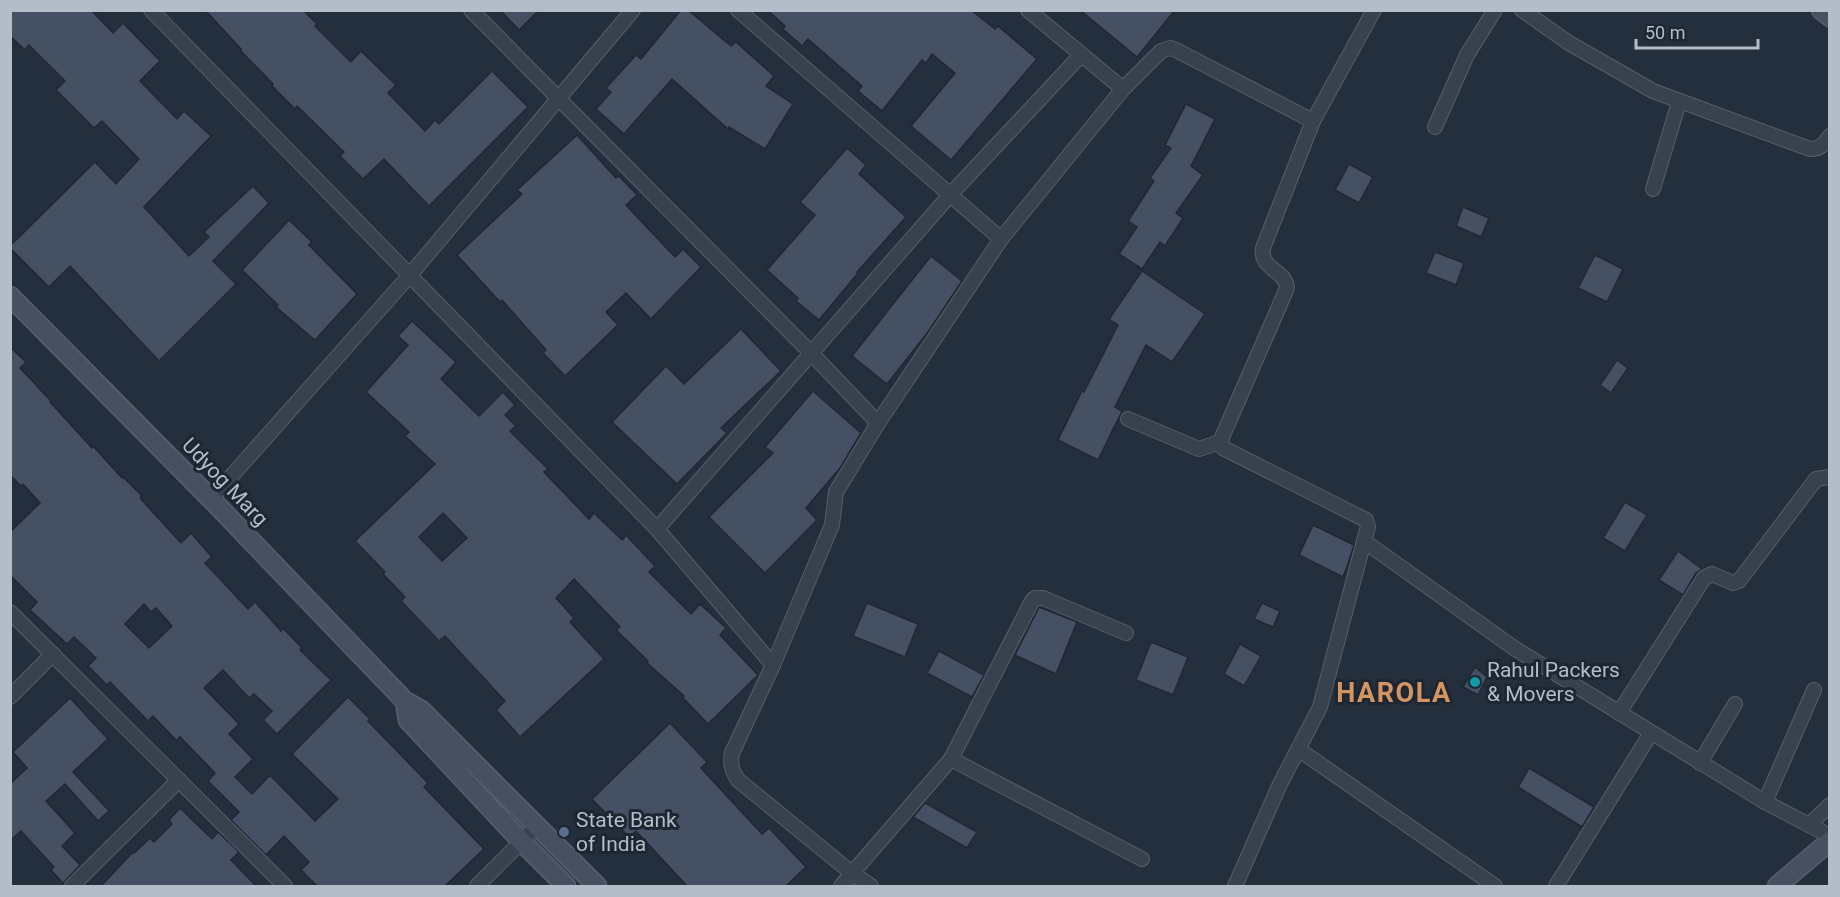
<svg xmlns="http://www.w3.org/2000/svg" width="1840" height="897" viewBox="0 0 1840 897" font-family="Roboto,sans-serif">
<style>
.building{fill:#455162;stroke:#1f2835;stroke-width:1.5;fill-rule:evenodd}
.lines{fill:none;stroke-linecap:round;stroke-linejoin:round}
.street-casing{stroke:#565f6c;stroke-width:16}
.secondary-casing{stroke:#565f6c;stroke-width:21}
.street{stroke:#38414e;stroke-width:14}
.secondary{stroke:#465061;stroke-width:18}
.culture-dot{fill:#0f9aa8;stroke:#1d2633;stroke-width:2}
.service-dot{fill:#5c6f8a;stroke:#1d2633;stroke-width:2}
.labels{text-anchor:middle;stroke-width:6;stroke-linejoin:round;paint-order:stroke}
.street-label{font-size:21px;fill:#b4bcc9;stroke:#1d2633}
.poi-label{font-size:21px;fill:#b4bcc9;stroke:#1d2633;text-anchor:start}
.district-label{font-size:27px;font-weight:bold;letter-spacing:1.5px;fill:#d59563;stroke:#1d2633}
</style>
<rect width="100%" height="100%" fill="#242f3e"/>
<!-- building -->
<g class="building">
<polygon points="10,10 91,10 113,33 123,23 160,61 140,81 177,119 184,111 211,136 144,207 189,256 209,237 204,232 253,186 269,203 213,261 236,284 159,361 70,266 49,287 10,248 10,246 95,162 116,184 139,159 102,121 94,128 56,90 65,81 29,45 25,50 10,36"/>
<polygon points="205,10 303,10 317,24 315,26 351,62 361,51 396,85 388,93 425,131 435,120 439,124 492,71 528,107 429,206 384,159 363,179 340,156 344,152 297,106 295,109 272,86 273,84 240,50 241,49"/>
<polygon points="500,10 539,10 519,30"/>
<polygon points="681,10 688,10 731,46 736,42 774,76 766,86 793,104 765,149 729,127 728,129 672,79 624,134 596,109 611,92 606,88 636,55 641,59"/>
<polygon points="767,10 971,10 995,29 998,26 1037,59 951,160 911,126 955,73 932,54 926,63 922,60 882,111 858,91 862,86 808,39 802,46 783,29 785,26"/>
<polygon points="1080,10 1175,10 1137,57"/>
<polygon points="1186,104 1215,119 1191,166 1203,175 1176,213 1183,218 1165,246 1160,242 1142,269 1119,254 1137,227 1128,221 1154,181 1150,178 1171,148 1165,145"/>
<polygon points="577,135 616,178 619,176 637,195 626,205 640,220 675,257 683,249 701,267 651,319 626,293 606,312 618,325 565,376 543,353 546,350 502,300 500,302 457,255 522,194 517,190"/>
<polygon points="847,148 866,165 859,174 906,217 857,272 858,273 819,320 796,301 798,298 767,270 815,215 800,202"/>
<polygon points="1349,164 1373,177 1359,203 1335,190"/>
<polygon points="1463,207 1489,218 1481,237 1456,226"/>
<polygon points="289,220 312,242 309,245 357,294 315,340 276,307 278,305 242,270"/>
<polygon points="1435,252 1464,263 1456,285 1426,273"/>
<polygon points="1595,255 1623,269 1607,302 1578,288"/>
<polygon points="931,256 962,281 928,332 887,384 852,356"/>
<polygon points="1142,271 1205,314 1172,362 1146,345 1115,407 1122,411 1098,460 1058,440 1082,391 1084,392 1118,325 1109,319"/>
<path d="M412 321 456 362 441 379 479 416 503 392 515 405 505 415 516 426 510 431 548 469 544 472 589 519 594 513 622 540 626 535 655 566 649 572 691 614 700 604 726 628 720 635 758 675 708 724 683 698 684 696 647 663 648 661 616 630 620 627 574 579 556 598 574 618 570 622 604 659 520 737 496 710 505 701 445 636 439 641 401 601 405 597 383 574 385 572 355 541 435 464 405 436 409 432 366 392 408 345 398 336ZM443 513 467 538 442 561 419 537Z"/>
<polygon points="741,329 781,371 721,428 727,433 677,484 612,422 666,366 684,384"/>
<path d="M10 347 26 362 20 368 51 401 50 402 92 448 93 446 122 478 123 477 142 496 140 498 181 543 191 533 212 557 205 563 248 609 255 602 281 631 283 628 302 648 300 650 331 680 277 734 263 720 272 711 254 694 249 698 223 670 204 688 239 724 229 734 253 759 235 777 252 794 270 775 315 821 338 799 292 754 348 697 370 719 368 721 428 783 424 787 484 849 445 886H317L301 870 309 862 284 836 266 855 231 820 239 812 208 781 215 773 180 737 177 741 153 716 148 721 110 682 107 685 88 666 96 658 74 637 67 644 30 610 37 602 10 575V532L40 503 23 484 21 486 10 475ZM144 604 151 612 156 608 172 626 149 648 125 624Z"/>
<polygon points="1617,360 1628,368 1611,393 1600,385"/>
<polygon points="813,391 861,433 840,468 806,508 817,520 765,573 709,517 773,453 765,447"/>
<polygon points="1625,502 1647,515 1625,551 1603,538"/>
<polygon points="1313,525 1354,545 1348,564 1343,577 1299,555"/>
<polygon points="1678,551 1702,569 1696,573 1683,595 1659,580"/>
<polygon points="867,603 918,624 905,657 853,636"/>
<polygon points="1262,603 1280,611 1273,627 1254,619"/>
<polygon points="1039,607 1077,622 1056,674 1015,655"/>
<polygon points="1151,642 1188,657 1173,695 1136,680"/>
<polygon points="1240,644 1261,656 1244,686 1224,674"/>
<polygon points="939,651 984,675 972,697 927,673"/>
<polygon points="1475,667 1487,677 1478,695 1463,687"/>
<polygon points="70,698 108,739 73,772 109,811 98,821 65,784 46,801 75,833 62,846 80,865 63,883 51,870 54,867 21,831 10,841 10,784 27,768 13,752"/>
<polygon points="670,723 707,762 701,768 762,834 769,828 806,867 786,886 687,886 636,831 629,837 592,799"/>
<polygon points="1529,768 1594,807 1582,827 1518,787"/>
<polygon points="925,803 977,832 967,848 913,817"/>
<polygon points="180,808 212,839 218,832 239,852 231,860 256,886 101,886 133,852 134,853 150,838 154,842 172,824 169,820"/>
</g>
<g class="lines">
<defs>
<g id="street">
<polyline points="151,10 657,529 773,665 832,525 836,492 878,423 1001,239 1123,89 1161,51 1170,48 1174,49 1313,121"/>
<polyline points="471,10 812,354 878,423"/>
<polyline points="738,10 1001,239"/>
<polyline points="1028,10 1123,89"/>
<path d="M1522 10 1569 43 1653 91 1810 149C1821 149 1824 144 1830 136"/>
<polyline points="1435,127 1467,55 1495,10"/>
<polyline points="1653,189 1679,102"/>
<polyline points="1128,419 1199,449 1220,442"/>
<polyline points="211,499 410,275 633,10"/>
<polyline points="657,529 950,195 1081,55"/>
<path d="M1364 541 1368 527 1366 520 1223 448 1220 442 1287 288C1286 270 1259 269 1263 248L1313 121 1374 10"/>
<polyline points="10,612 285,886"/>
<path d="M773 665 732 753C730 764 732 771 738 780L853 874 871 886"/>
<polyline points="10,697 53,654"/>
<polyline points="1619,713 1704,578 1712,574 1733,583 1739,581 1816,479 1830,477"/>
<polyline points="1298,749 1495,886"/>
<polyline points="951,759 1142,859"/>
<polyline points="1700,763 1735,704"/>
<polyline points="1765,802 1814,690"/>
<polyline points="1809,825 1830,805"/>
<polyline points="72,886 179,780"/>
<polyline points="477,886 537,826"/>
<polyline points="841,886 951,759 1032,601 1035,598 1043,598 1126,633"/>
<polyline points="1235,886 1280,784 1320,707 1364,541 1514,648 1765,802 1830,836"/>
<polyline points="1556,886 1651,733"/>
</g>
<g id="secondary">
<polyline points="1821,10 1830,17"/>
<polyline points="10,296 211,499 405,701 421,710 597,886"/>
<polyline points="405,701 408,720 522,842 566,886"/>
<polyline points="1777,886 1830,841"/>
</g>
</defs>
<!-- street casing -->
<use href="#street" class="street-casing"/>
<!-- secondary casing -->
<use href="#secondary" class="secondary-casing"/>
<!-- street -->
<use href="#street" class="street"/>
<!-- secondary -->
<use href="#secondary" class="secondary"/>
</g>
<!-- markers -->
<circle class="culture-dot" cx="1475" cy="682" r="6"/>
<circle class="service-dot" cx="564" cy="832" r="6"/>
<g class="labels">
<!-- street labels -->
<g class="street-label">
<text transform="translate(225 482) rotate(46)" y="7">Udyog Marg</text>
</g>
<!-- poi labels -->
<g class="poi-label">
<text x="1487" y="677">Rahul Packers<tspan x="1487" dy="24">&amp; Movers</tspan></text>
<text x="576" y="827">State Bank<tspan x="576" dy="24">of India</tspan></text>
</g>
<!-- district labels -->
<g class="district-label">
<text x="1394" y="702">HAROLA</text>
</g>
</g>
<!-- border -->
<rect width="1840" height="897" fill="none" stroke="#b4bcc9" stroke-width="24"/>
<!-- scale -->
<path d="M1636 39v9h122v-9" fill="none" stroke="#b4bcc9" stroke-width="3"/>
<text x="1645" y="39" font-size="18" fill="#b4bcc9" stroke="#1d2633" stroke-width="4.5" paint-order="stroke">50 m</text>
</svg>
